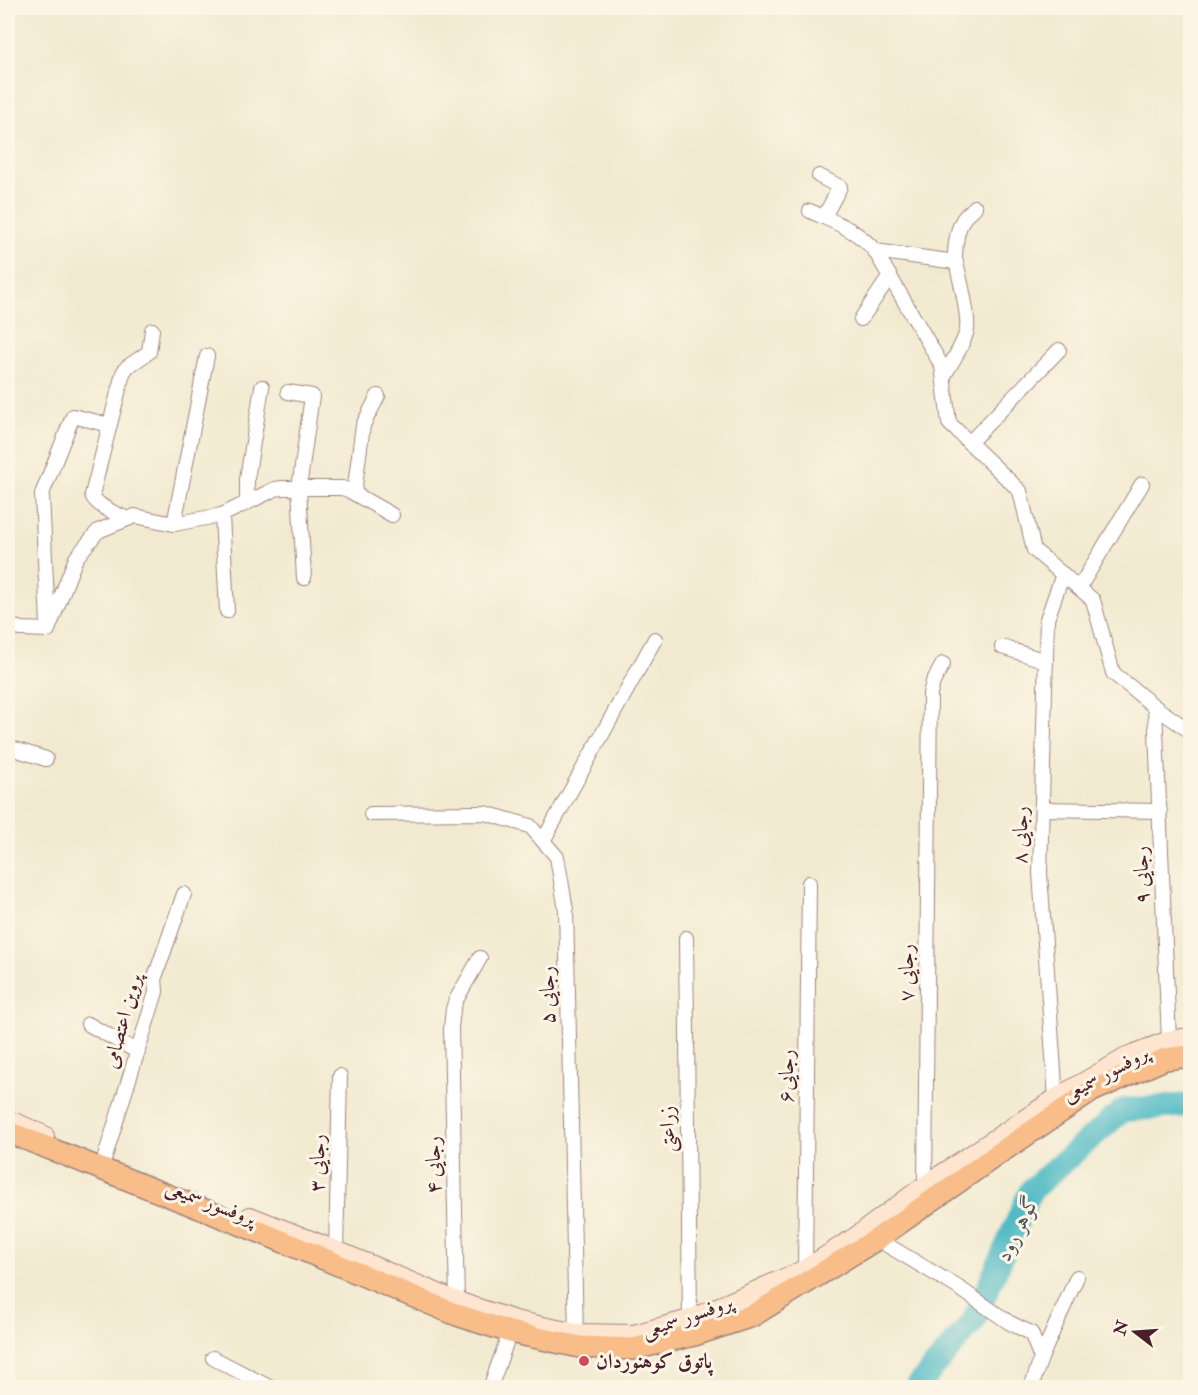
<svg xmlns="http://www.w3.org/2000/svg" width="1198" height="1395" viewBox="0 0 1198 1395" font-family="'IM FELL Double Pica',Amiri,serif">
<style>
.lines{fill:none;stroke-linecap:round;stroke-linejoin:round}
.river{stroke:#4ab8c4;stroke-width:24}
.street-casing{stroke:#9e847e;stroke-width:16}
.secondary-casing{stroke:#9e847e;stroke-width:22}
.primary-casing{stroke:#9e847e;stroke-width:24}
.street{stroke:#fff;stroke-width:14}
.secondary{stroke:#fde5d0;stroke-width:20}
.primary{stroke:#f9bd89;stroke-width:21}
.poi-dot{fill:#d1495b;stroke:#fcf5e5;stroke-width:2}
.labels{text-anchor:middle;stroke-width:6;stroke-linejoin:round;paint-order:stroke}
.street-label{font-size:21px;fill:#4a1f2b;stroke:#fcf5e5}
.poi-label{font-size:21px;font-weight:bold;fill:#4a1f2b;stroke:#fcf5e5;text-anchor:start}
.water-label{font-size:22px;font-style:italic;fill:#4a5561;stroke:#fcf5e5}
</style>
<rect width="100%" height="100%" fill="#fcf5e5"/>
<filter id="ink" filterUnits="userSpaceOnUse"><feTurbulence type="fractalNoise" baseFrequency=".0167" numOctaves="2"/><feDisplacementMap in="SourceGraphic" scale="12" xChannelSelector="R" yChannelSelector="G"/><feConvolveMatrix kernelMatrix="1 2 1 2 8 2 1 2 1" color-interpolation-filters="sRGB"/></filter>
<filter id="wash" filterUnits="userSpaceOnUse"><feTurbulence type="fractalNoise" baseFrequency=".008" numOctaves="4" result="noise"/><feDisplacementMap in="SourceGraphic" scale="24" xChannelSelector="R" yChannelSelector="G"/><feGaussianBlur stdDeviation="1.35" result="paint"/><feColorMatrix in="noise" values="0 0 0 0 0 0 0 0 0 0 0 0 0 0 0 0 0 1.4 0 .05"/><feComposite in="paint" operator="in"/></filter>
<g filter="url(#wash)">
<rect width="100%" height="100%" fill="#f2ead0"/>
<g class="lines">
<!-- river -->
<polyline class="river" points="916,1388 973,1322 1031,1190 1123,1110 1190,1105"/>
</g>
</g>
<g filter="url(#ink)">
<g class="lines">
<defs>
<g id="street">
<polyline points="819,176 840,187 824,217"/>
<path d="M810 211C834 222 858 230 875 251L942 366 949 423 1020 491 1034 550 1093 600 1113 673 1155 707 1190 731"/>
<polyline points="875,251 956,262"/>
<polyline points="861,319 890,276"/>
<path d="M944 376C951 363 965 343 967 329 969 314 959 274 955 258 955 245 957 229 964 218 967 214 972 211 975 207"/>
<polyline points="288,392 312,396 299,488 304,578"/>
<polyline points="969,443 1059,350"/>
<polyline points="354,493 363,425 378,396"/>
<polyline points="247,502 247,479 262,387"/>
<path d="M127 519C116 513 97 507 92 495L123 373 127 367 149 352 152 330"/>
<polyline points="174,524 207,356"/>
<polyline points="1079,588 1142,484"/>
<polyline points="227,611 222,515 275,489 283,488 342,488 348,490 392,515"/>
<polyline points="8,625 21,629 48,630 76,558 98,531 135,516 174,524 222,515"/>
<polyline points="48,625 42,494 73,416 109,425"/>
<polyline points="1002,647 1046,661"/>
<polyline points="1155,707 1169,1041"/>
<polyline points="8,747 46,759"/>
<polyline points="1042,809 1160,811"/>
<polyline points="371,814 485,813 530,826 557,857 566,910 576,1334"/>
<polyline points="543,841 655,639"/>
<polyline points="686,938 690,1320"/>
<polyline points="88,1024 138,1052"/>
<polyline points="1056,1099 1040,873 1047,619 1063,574"/>
<polyline points="104,1160 156,992 155,977 184,894"/>
<polyline points="925,1186 930,694 933,682 943,664"/>
<polyline points="877,1239 959,1288 1010,1323 1031,1333 1041,1358 1031,1388"/>
<polyline points="336,1251 340,1076"/>
<polyline points="805,1270 809,883"/>
<polyline points="457,1302 451,1028 453,1009 456,1000 480,958"/>
<polyline points="213,1358 271,1388"/>
<polyline points="1041,1358 1077,1277"/>
<polyline points="490,1388 510,1332"/>
</g>
<g id="secondary">
<polyline points="8,1120 44,1136"/>
<polyline points="250,1217 336,1251 457,1302 515,1321 576,1334 634,1335 690,1320 805,1270 855,1238 925,1186 1056,1099 1130,1056 1169,1041 1190,1038"/>
</g>
<polyline id="primary" points="8,1132 265,1234 457,1315 510,1332 580,1347 633,1349 694,1335 752,1316 877,1239 1001,1152 1092,1091 1165,1059 1190,1056"/>
</defs>
<!-- street casing -->
<use href="#street" class="street-casing"/>
<!-- secondary casing -->
<use href="#secondary" class="secondary-casing"/>
<!-- primary casing -->
<use href="#primary" class="primary-casing"/>
<!-- street -->
<use href="#street" class="street"/>
<!-- secondary -->
<use href="#secondary" class="secondary"/>
<!-- primary -->
<use href="#primary" class="primary"/>
</g>
</g>
<!-- markers -->
<circle class="poi-dot" cx="584" cy="1361" r="6"/>
<g class="labels">
<!-- street labels -->
<g class="street-label">
<text transform="translate(1020 835) rotate(-89)" y="7">رجایی ۸</text>
<text transform="translate(1141 875) rotate(-92)" y="7">رجایی ۹</text>
<text transform="translate(906 973) rotate(-90)" y="7">رجایی ۷</text>
<text transform="translate(547 995) rotate(-91)" y="7">رجایی ۵</text>
<text transform="translate(122 1021) rotate(-75)" y="7">پروین اعتصامی</text>
<text transform="translate(1105 1073) rotate(-28)" y="7">پروفسور سمیعی</text>
<text transform="translate(786 1076) rotate(-89)" y="7">رجایی۶</text>
<text transform="translate(667 1129) rotate(-91)" y="7">زراعتی</text>
<text transform="translate(317 1163) rotate(-89)" y="7">رجایی ۳</text>
<text transform="translate(433 1165) rotate(-91)" y="7">رجایی ۴</text>
<text transform="translate(211 1202) rotate(21)" y="7">پروفسور سمیعی</text>
<text transform="translate(687 1316) rotate(-19)" y="7">پروفسور سمیعی</text>
</g>
<!-- poi labels -->
<g class="poi-label">
<text x="596" y="1368">پاتوق کوهنوردان</text>
</g>
<!-- water labels -->
<g class="water-label">
<text transform="translate(1017 1227) rotate(-64)" y="8">گوهر رود</text>
</g>
</g>
<!-- margin -->
<rect width="1198" height="1395" fill="none" stroke="#fcf5e5" stroke-width="30"/>
<!-- north arrow -->
<g transform="translate(1135 1332) rotate(287)" stroke="#fcf5e5" stroke-width="4.5" paint-order="stroke">
<path d="M0-4.5L10 22L0 15L-10 22Z" fill="#4a1f2b"/>
<text y="-9" font-size="16" font-weight="bold" text-anchor="middle" fill="#4a1f2b">N</text>
</g>
</svg>
